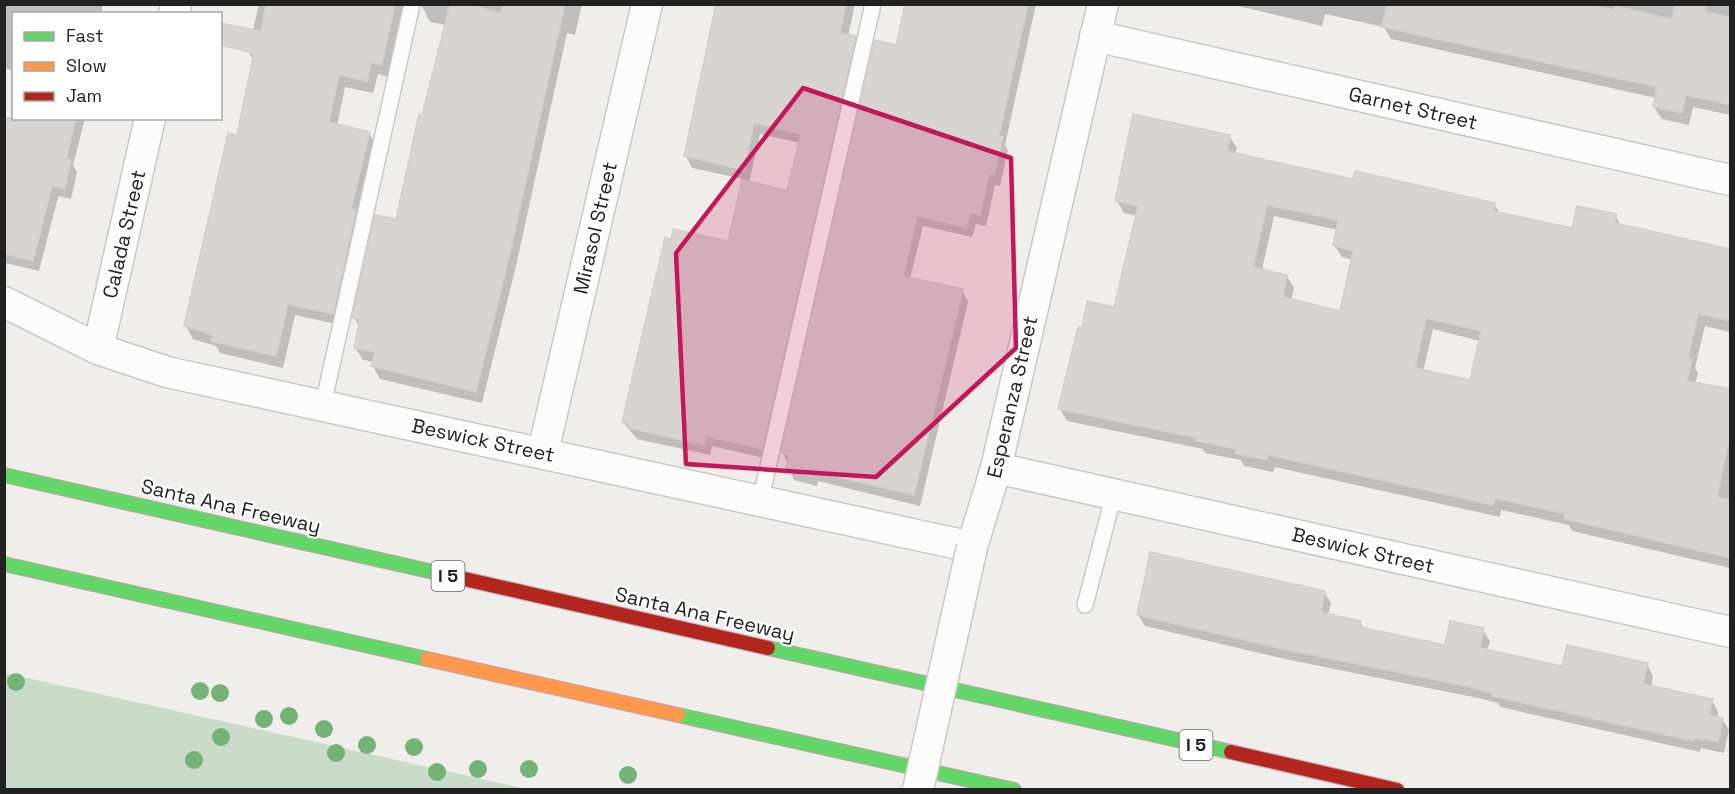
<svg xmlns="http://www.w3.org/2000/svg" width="1735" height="794" viewBox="0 0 1735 794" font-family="'Space Grotesk',sans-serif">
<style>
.cemetery{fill:#cadbca}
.shadow{fill:#0003;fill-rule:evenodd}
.building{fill:#d7d4d2;stroke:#d3d0cc;stroke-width:1.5;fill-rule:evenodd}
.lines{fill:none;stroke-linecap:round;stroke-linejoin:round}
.lane-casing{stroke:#c9c8c7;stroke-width:18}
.street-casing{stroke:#c9c8c7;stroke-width:33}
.fast-casing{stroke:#c5a2ac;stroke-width:16}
.slow-casing{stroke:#c5a2ac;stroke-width:16}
.jam-casing{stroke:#c5a2ac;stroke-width:16}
.lane{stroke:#fdfcfc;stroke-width:15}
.street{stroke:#fdfcfc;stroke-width:30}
.fast{stroke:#63d668;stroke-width:14}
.slow{stroke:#ff974d;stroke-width:14}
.jam{stroke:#b3261e;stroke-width:14}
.street-bridge-casing{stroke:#c9c8c7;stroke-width:33;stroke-linecap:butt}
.street-bridge{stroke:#fdfcfc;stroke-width:30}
.tree{fill:#73b476}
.marked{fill:#c2185b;fill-opacity:0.2;stroke:#c2185b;stroke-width:4.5;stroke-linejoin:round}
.labels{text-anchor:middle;stroke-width:4.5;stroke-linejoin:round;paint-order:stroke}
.shield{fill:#fff;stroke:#646464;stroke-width:1.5}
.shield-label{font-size:18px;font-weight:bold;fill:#222}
.street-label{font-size:20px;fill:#222;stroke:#fff}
</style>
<rect width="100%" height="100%" fill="#f0eeeb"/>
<!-- cemetery -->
<polygon class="cemetery" points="5,673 527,789 5,789"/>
<!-- shadow -->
<g class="shadow">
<polygon points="4,4 103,4 101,14 14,14 14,71 4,68"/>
<polygon points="259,4 582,4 575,35 567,33 516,266 482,403 380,379 373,366 374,362 363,360 355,347 360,328 354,317 397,221 446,25 430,22 422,6 412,9 409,17 402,15 389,77 378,74 373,93 345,87 337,126 369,133 376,146 340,325 295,315 283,368 220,353 216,346 193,339 186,326 238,137 254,61 248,51"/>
<path d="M718 4H855L848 36 855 37 861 49 768 459 712 446 710 455 637 439 623 422 729 243 743 179 692 168 686 156ZM760 134 800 143 789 192 749 183Z"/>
<polygon points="907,4 1036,4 1005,145 1008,150 1000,186 995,185 986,226 976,224 972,237 923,226 910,279 962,290 968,302 920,506 818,481 817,486 794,480 783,453 897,46"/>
<polygon points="1230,4 1730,4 1730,115 1693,107 1689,125 1662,119 1654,107 1656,98 1391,39 1384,27 1325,14 1322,26"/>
<polygon points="14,116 14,118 85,118 73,165 77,172 71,199 59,196 57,201 39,271 6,263 4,268 4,129 10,131"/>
<path d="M1229 136 1237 148 1235 154 1354 181 1494 204 1500 213 1573 230 1616 216 1621 226 1730 249V332L1705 326 1695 368 1698 373 1695 384 1730 391V568L1572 531 1569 525 1501 510 1500 517 1275 467 1273 472 1244 466 1241 460 1205 453 1203 449 1067 421 1060 409 1083 330 1115 308 1137 216 1124 213 1117 201ZM1274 216 1338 230 1334 245 1342 257 1353 260 1341 313 1291 301 1294 288 1287 276 1262 270ZM1433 329 1480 341 1471 382 1423 372Z"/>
<polygon points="1324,592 1331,603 1328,615 1360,622 1364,629 1446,647 1483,630 1490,641 1487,651 1564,668 1647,664 1653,676 1651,687 1712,700 1718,712 1717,718 1722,719 1729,730 1724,753 1701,748 1700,752 1500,707 1498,703 1478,698 1285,659 1145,626 1138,615"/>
</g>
<!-- building -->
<g class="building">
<polygon points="266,4 395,4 382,65 371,63 367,81 339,75 329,122 370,132 351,209 356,210 333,314 288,304 276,356 211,341 213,335 184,326 228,133 237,135 254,53 220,45 220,23 261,31"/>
<polygon points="450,4 468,4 501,13 503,4 565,4 510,253 476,392 371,366 375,352 354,348 360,319 352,318 375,215 396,219 419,114 422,115"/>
<polygon points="716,4 846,4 840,33 856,36 762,449 706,436 704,445 629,428 629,424 622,422 665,237 671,239 673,229 728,241 742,180 787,190 801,134 754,123 744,170 684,156"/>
<polygon points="905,4 1028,4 999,136 1003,137 994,175 989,174 980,215 970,213 966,227 917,216 903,276 963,289 914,495 812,471 811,476 786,469 789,455 781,453 875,40 896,45"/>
<polygon points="1387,4 1588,4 1614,10 1615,6 1672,19 1675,4 1707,4 1705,12 1731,17 1731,105 1686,95 1682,113 1653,107 1657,87 1382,27"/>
<path d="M1133 114 1230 135 1227 151 1271 161 1353 179 1355 171 1495 203 1493 211 1572 228 1577 206 1617 214 1615 223 1731 249V321L1698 314 1688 359H1692L1687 381 1731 389V430L1717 497 1731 500V558L1564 519 1565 514 1495 498 1493 505 1268 455 1267 460 1235 454 1236 449 1196 441 1197 438 1058 409 1078 327 1082 328 1087 301 1114 307 1138 206 1115 201ZM1267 205 1338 220 1333 245 1353 251 1340 311 1283 297 1287 275 1253 267ZM1426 318 1481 331 1470 380 1415 368Z"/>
<polygon points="4,118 76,118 66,159 71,160 65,188 53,186 51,189 33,261 4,254"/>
<polygon points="1150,552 1325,591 1321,612 1361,621 1360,627 1445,645 1450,621 1484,628 1480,648 1562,666 1567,645 1648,663 1643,684 1713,699 1709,715 1723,718 1718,742 1695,738 1694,741 1492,696 1492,693 1470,687 1278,648 1137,615"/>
</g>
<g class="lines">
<defs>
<g id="lane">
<polyline points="323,405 412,4"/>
<polyline points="760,502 873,4"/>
<polyline points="1085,605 1114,494"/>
</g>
<g id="street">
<polyline points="174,14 176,4"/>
<polyline points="1095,36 1730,180"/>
<polyline points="4,302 98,349 167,372 972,547 996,468 1103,4"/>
<polyline points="98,349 150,118"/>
<polyline points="543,452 647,4"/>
<polyline points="996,468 1730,632"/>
</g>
<g id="fast">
<polyline points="4,475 460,578"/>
<polyline points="4,564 427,659"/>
<polyline points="768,648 1231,752"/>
<polyline points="678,715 1014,790"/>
</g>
<polyline id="slow" points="427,659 678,715"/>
<g id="jam">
<polyline points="460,578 768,648"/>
<polyline points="1231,752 1397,790"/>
</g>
</defs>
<!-- lane casing -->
<use href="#lane" class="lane-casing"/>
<!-- street casing -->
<use href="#street" class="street-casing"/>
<!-- fast casing -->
<use href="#fast" class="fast-casing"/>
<!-- slow casing -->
<use href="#slow" class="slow-casing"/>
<!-- jam casing -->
<use href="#jam" class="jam-casing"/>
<!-- lane -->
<use href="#lane" class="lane"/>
<!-- street -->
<use href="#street" class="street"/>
<!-- fast -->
<use href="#fast" class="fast"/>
<!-- slow -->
<use href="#slow" class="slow"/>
<!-- jam -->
<use href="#jam" class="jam"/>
<defs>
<polyline id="street-bridge" points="918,790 972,547"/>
</defs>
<!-- street-bridge casing -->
<use href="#street-bridge" class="street-bridge-casing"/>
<!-- street-bridge -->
<use href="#street-bridge" class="street-bridge"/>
</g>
<!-- trees -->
<g class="tree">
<circle cx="16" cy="682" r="9"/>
<circle cx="200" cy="691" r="9"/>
<circle cx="220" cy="693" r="9"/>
<circle cx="289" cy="716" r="9"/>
<circle cx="264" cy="719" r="9"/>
<circle cx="324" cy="729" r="9"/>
<circle cx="221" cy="737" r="9"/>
<circle cx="367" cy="745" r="9"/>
<circle cx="414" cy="747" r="9"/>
<circle cx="336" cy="753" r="9"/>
<circle cx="194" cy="760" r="9"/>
<circle cx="478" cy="769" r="9"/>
<circle cx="529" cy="769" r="9"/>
<circle cx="437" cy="772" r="9"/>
<circle cx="628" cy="775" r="9"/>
</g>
<!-- marked area -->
<path class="marked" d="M803 88 1011 158 1016 348 876 477 686 464 676 253Z"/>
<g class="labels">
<!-- shield labels -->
<g class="shield">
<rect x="431.5" y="561" width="33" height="30" rx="4.5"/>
<rect x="1179.5" y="730" width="33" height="30" rx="4.5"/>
</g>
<g class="shield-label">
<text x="448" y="582">I 5</text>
<text x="1196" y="751">I 5</text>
</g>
<!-- street labels -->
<g class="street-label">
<text transform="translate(1413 108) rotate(13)" y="7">Garnet Street</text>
<text transform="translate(595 228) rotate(-77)" y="7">Mirasol Street</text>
<text transform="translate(124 234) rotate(-77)" y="7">Calada Street</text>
<text transform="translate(1012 397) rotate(-77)" y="7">Esperanza Street</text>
<text transform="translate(483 440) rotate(12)" y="7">Beswick Street</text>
<text transform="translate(231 506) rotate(13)" y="7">Santa Ana Freeway</text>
<text transform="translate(1363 550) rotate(13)" y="7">Beswick Street</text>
<text transform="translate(705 614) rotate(13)" y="7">Santa Ana Freeway</text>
</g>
</g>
<!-- border -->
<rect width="1735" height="794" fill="none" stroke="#222222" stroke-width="12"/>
<!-- legend -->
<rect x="12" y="12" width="210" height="108" fill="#ffffff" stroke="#a7a7a7" stroke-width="1.5"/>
<rect x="24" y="32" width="30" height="9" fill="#63d668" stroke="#a7a7a7" stroke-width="1.5"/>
<text x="66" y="42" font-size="18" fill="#222222">Fast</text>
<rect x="24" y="62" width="30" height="9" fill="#ff974d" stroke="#a7a7a7" stroke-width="1.5"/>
<text x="66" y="72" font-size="18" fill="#222222">Slow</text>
<rect x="24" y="92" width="30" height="9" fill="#b3261e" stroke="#a7a7a7" stroke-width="1.5"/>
<text x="66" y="102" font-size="18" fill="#222222">Jam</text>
</svg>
